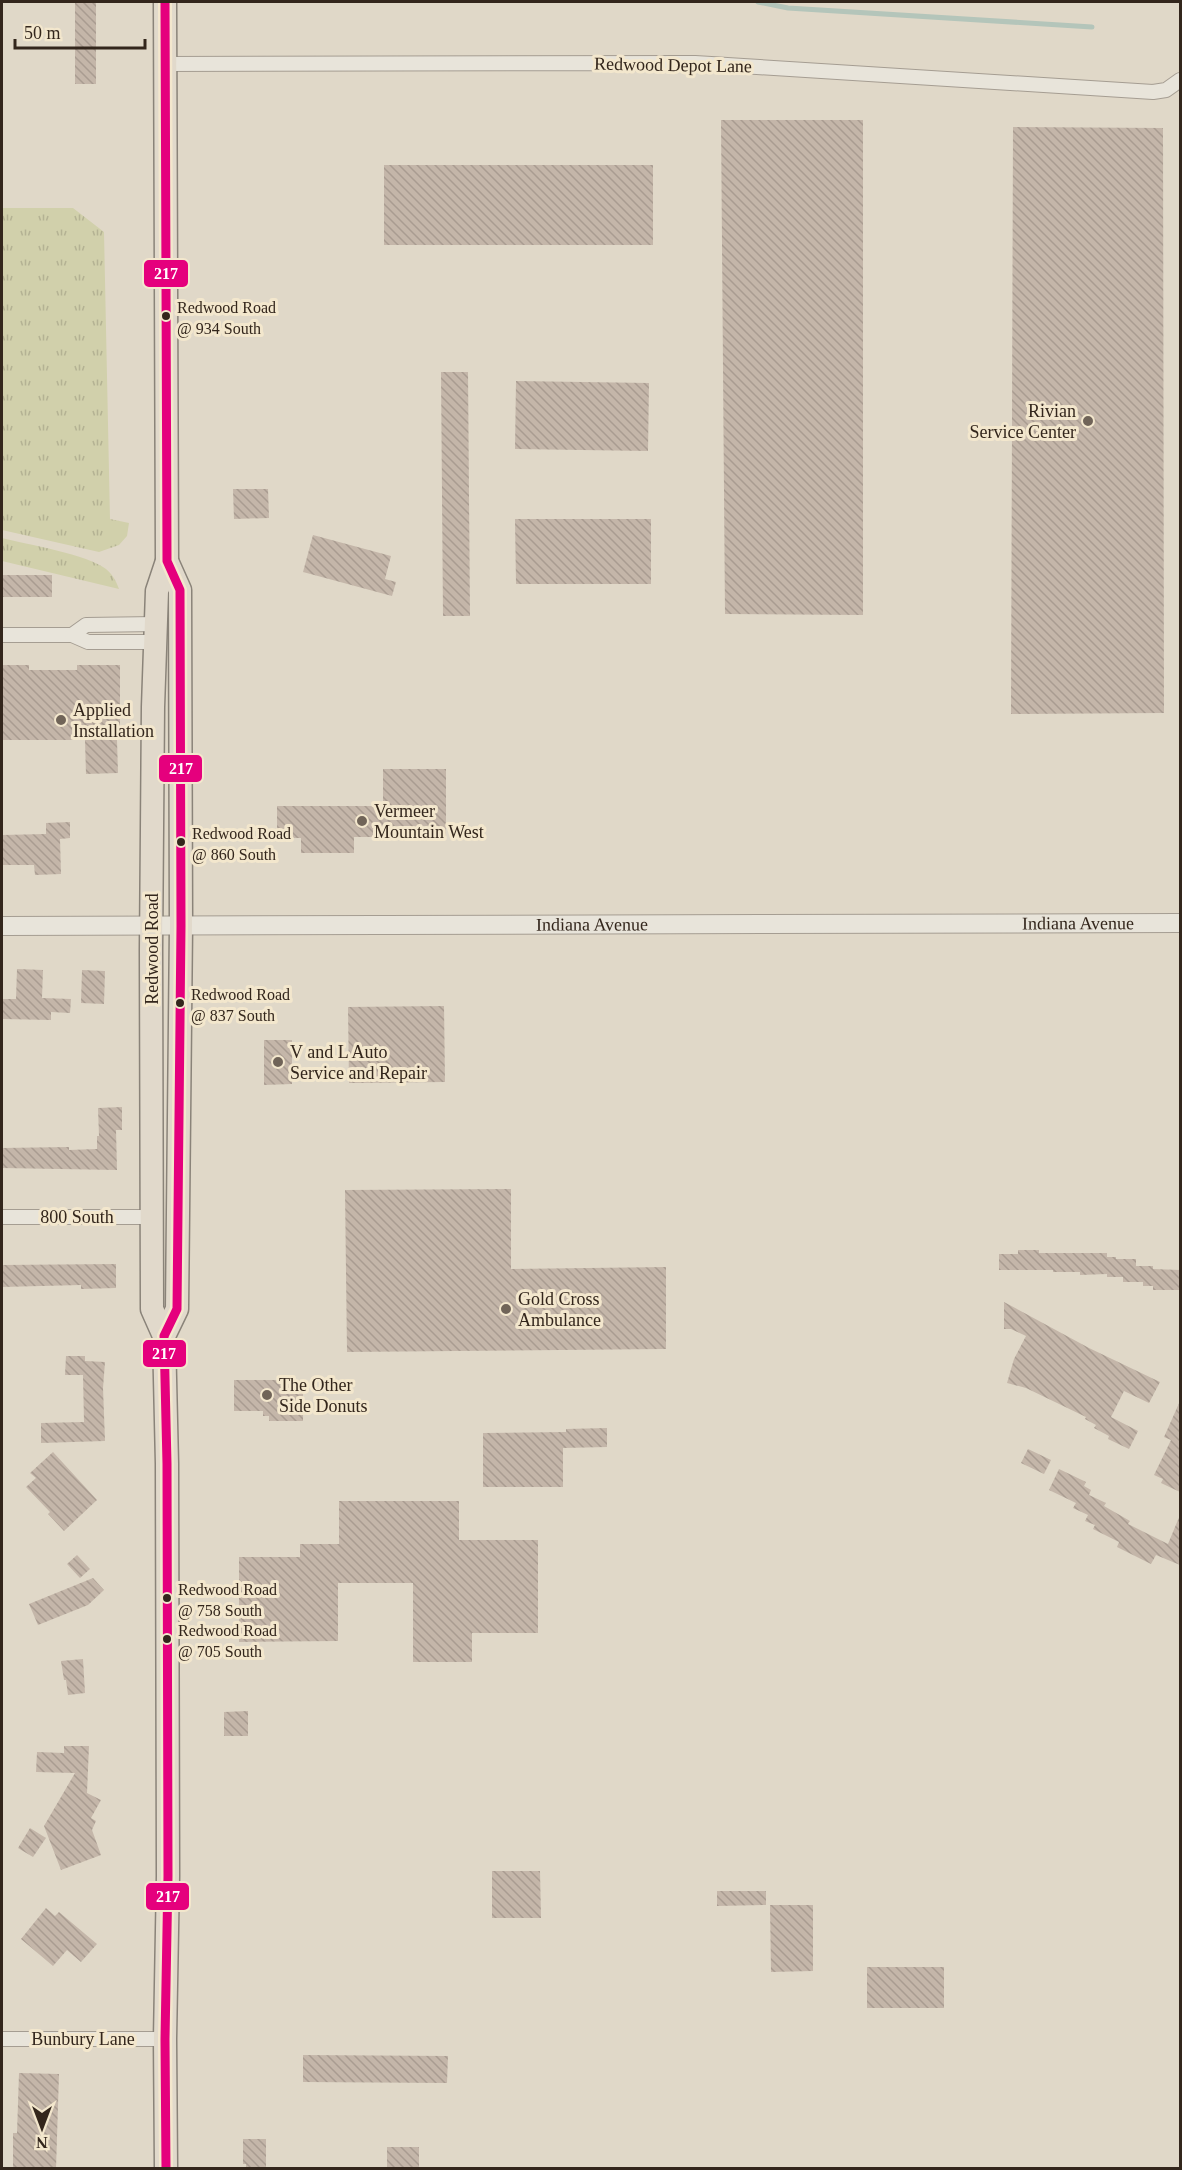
<svg xmlns="http://www.w3.org/2000/svg" width="1182" height="2170" viewBox="0 0 1182 2170" font-family="'Times New Roman',serif">
<style>
.grass{fill:url(#grass-tufts)}
.lines{fill:none;stroke-linecap:round;stroke-linejoin:round}
.stream{stroke:#b4c5ba;stroke-width:5}
.building{fill:url(#building-back-hatch)}
.minor-casing{stroke:#a59d92;stroke-width:16}
.tertiary-casing{stroke:#a59d92;stroke-width:20}
.primary-casing{stroke:#8a8379;stroke-width:25}
.minor{stroke:#e8e4da;stroke-width:14}
.tertiary{stroke:#e8e4da;stroke-width:18}
.primary{stroke:#e1d9cb;stroke-width:22}
.bus-1-casing{stroke:#f3e7cd;stroke-width:14}
.bus-1{stroke:#e5007d;stroke-width:9}
.bus-dot{fill:#33261c;stroke:#f3e7cd;stroke-width:2}
.poi-dot{fill:#706458;stroke:#f3e7cd;stroke-width:2}
.labels{text-anchor:middle;stroke-width:6;stroke-linejoin:round;paint-order:stroke}
.bus-label{font-size:16px;fill:#33261c;stroke:#f3e7cd;text-anchor:start}
.street-label{font-size:18px;fill:#33261c;stroke:#f3e7cd}
.poi-label{font-size:18px;fill:#33261c;stroke:#f3e7cd;text-anchor:start}
.line-badge{stroke:#f3e7cd;stroke-width:2}
.badge-label{font-size:16px;text-anchor:middle;font-weight:bold;fill:#fff}
</style>
<defs>
<pattern id="grass-tufts" width="24" height="20" patternUnits="userSpaceOnUse" patternTransform="scale(1.5)"><rect width="24" height="20" fill="#d1d0ab"/><path d="M3 7l-1-3M5 7V3M7 7l1-3M15 17l-1-3M17 17v-4M19 17l1-3" fill="none" stroke="#b4b293"/></pattern>
<pattern id="building-back-hatch" width="6" height="6" patternUnits="userSpaceOnUse" patternTransform="scale(1.5)"><rect width="6" height="6" fill="#c4b6a9"/><path d="M-1 5l2 2M0 0l6 6M5-1l2 2" fill="none" stroke="#a99c91"/></pattern>
</defs>
<rect width="100%" height="100%" fill="#e0d8c8"/>
<!-- grass -->
<g class="grass">
<polygon points="2,208 73,208 104,232 110,519 129,523 127,536 119,545 99,552 2,530"/>
<path d="M2 538C26 544 89 555 106 569 113 575 116 581 119 589L2 561Z"/>
</g>
<g class="lines">
<!-- stream -->
<polyline class="stream" points="758,2 788,8 1092,27"/>
</g>
<!-- building -->
<g class="building">
<rect x="75" y="2" width="21" height="82"/>
<polygon points="721,120 863,120 863,615 725,614"/>
<polygon points="1013,127 1163,128 1164,713 1011,714"/>
<rect x="384" y="165" width="269" height="80"/>
<polygon points="441,372 468,372 470,616 443,616"/>
<polygon points="516,381 649,383 648,451 515,449"/>
<polygon points="233,489 268,489 269,518 234,519"/>
<polygon points="515,519 651,519 651,584 516,584"/>
<polygon points="313,535 391,556 385,579 396,582 392,596 303,572"/>
<rect x="2" y="575" width="50" height="22"/>
<polygon points="2,665 29,665 29,670 77,670 77,665 120,665 120,740 117,740 118,773 86,774 85,740 2,740"/>
<polygon points="383,769 446,769 446,837 354,837 354,853 301,853 301,838 277,838 277,806 383,806"/>
<polygon points="70,822 70,838 60,839 61,874 35,875 34,865 2,865 2,835 46,834 46,823"/>
<polygon points="17,969 43,970 42,998 71,999 70,1013 51,1012 51,1020 2,1019 2,999 16,999"/>
<polygon points="82,970 105,971 104,1004 81,1003"/>
<polygon points="444,1006 445,1082 349,1083 348,1007"/>
<polygon points="264,1040 292,1040 292,1084 264,1085"/>
<polygon points="122,1107 122,1130 116,1130 117,1170 2,1168 2,1148 69,1147 69,1150 97,1149 97,1136 99,1136 98,1108"/>
<polygon points="511,1189 511,1269 666,1267 666,1349 347,1352 345,1190"/>
<polygon points="1018,1250 1039,1250 1039,1253 1107,1253 1107,1257 1116,1257 1116,1259 1136,1259 1136,1266 1153,1266 1153,1269 1180,1270 1180,1290 1153,1290 1153,1286 1143,1286 1143,1282 1123,1282 1123,1277 1107,1277 1107,1274 1080,1275 1080,1272 1053,1272 1053,1270 999,1270 999,1254 1018,1254"/>
<polygon points="116,1264 116,1288 81,1289 81,1285 2,1287 2,1265"/>
<polygon points="1004,1302 1089,1348 1160,1382 1149,1403 1124,1391 1111,1417 1138,1431 1129,1449 1108,1439 1109,1436 1094,1428 1096,1425 1085,1419 1086,1417 1026,1388 1007,1383 1014,1359 1026,1336 1011,1329 1004,1329"/>
<polygon points="66,1356 85,1356 85,1361 105,1362 103,1388 105,1441 41,1443 41,1423 84,1422 83,1375 65,1375"/>
<polygon points="234,1380 303,1380 303,1421 269,1421 269,1416 263,1416 263,1411 234,1411"/>
<polygon points="1180,1401 1180,1492 1161,1483 1163,1479 1154,1475 1171,1440 1164,1437"/>
<polygon points="607,1428 607,1447 563,1448 563,1487 483,1487 483,1433 566,1432 566,1429"/>
<polygon points="1028,1449 1051,1460 1044,1474 1021,1463"/>
<polygon points="53,1452 97,1500 64,1531 48,1514 50,1512 26,1487 36,1478 30,1473"/>
<polygon points="1059,1469 1086,1482 1084,1486 1091,1490 1089,1495 1106,1503 1104,1506 1130,1521 1128,1524 1168,1544 1180,1515 1180,1565 1156,1555 1151,1564 1117,1547 1119,1542 1093,1529 1095,1525 1085,1521 1088,1515 1073,1508 1076,1503 1049,1490"/>
<polygon points="339,1501 459,1501 459,1540 538,1540 538,1633 472,1633 472,1662 413,1662 413,1583 338,1583 338,1641 239,1642 239,1557 300,1557 300,1544 339,1544"/>
<polygon points="77,1555 90,1569 80,1578 67,1564"/>
<polygon points="93,1578 104,1590 88,1605 38,1625 29,1604"/>
<polygon points="83,1659 85,1693 68,1695 66,1680 64,1680 61,1661"/>
<polygon points="248,1711 248,1736 224,1736 224,1712"/>
<polygon points="64,1746 89,1746 87,1793 101,1800 91,1818 96,1821 92,1830 101,1855 61,1870 44,1826 75,1773 36,1772 37,1752 64,1753"/>
<polygon points="30,1828 46,1838 33,1857 18,1848"/>
<polygon points="492,1871 540,1871 541,1918 492,1918"/>
<polygon points="717,1891 766,1891 766,1905 717,1906"/>
<polygon points="770,1905 813,1905 813,1971 771,1972"/>
<polygon points="46,1908 55,1916 59,1912 97,1944 81,1962 67,1950 53,1966 21,1939"/>
<rect x="867" y="1967" width="77" height="41"/>
<polygon points="303,2055 448,2056 447,2083 303,2082"/>
<polygon points="19,2073 59,2074 56,2169 13,2169 13,2133 17,2133"/>
<polygon points="243,2139 266,2139 266,2169 246,2169 246,2164 243,2164"/>
<rect x="387" y="2147" width="32" height="22"/>
</g>
<g class="lines">
<defs>
<g id="minor">
<polyline points="165,64 695,63 1153,92 1166,90 1180,80"/>
<polyline points="2,635 72,635 88,642 155,642"/>
<polyline points="72,635 86,625 156,624"/>
<polyline points="2,1217 153,1217"/>
<polyline points="2,2039 165,2039"/>
</g>
<g id="tertiary">
<path id="s1" d="M2 926 1180 923"/>
</g>
<g id="primary">
<polyline points="165,2 167,561 157,591 153,707 151,950 152,1309 164,1336 167,1464 168,1876 165,2039 166,2168"/>
<polyline points="164,1336 177,1309 181,926 180,590 167,561"/>
</g>
</defs>
<!-- minor casing -->
<use href="#minor" class="minor-casing"/>
<!-- tertiary casing -->
<use href="#tertiary" class="tertiary-casing"/>
<!-- primary casing -->
<use href="#primary" class="primary-casing"/>
<!-- minor -->
<use href="#minor" class="minor"/>
<!-- tertiary -->
<use href="#tertiary" class="tertiary"/>
<!-- primary -->
<use href="#primary" class="primary"/>
<defs>
<polyline id="bus-1" points="165,2 167,561 180,590 181,926 177,1309 164,1336 167,1464 168,1876 165,2039 166,2168"/>
</defs>
<!-- bus-1 casing -->
<use href="#bus-1" class="bus-1-casing"/>
<!-- bus-1 -->
<use href="#bus-1" class="bus-1"/>
</g>
<!-- markers -->
<g class="bus-dot">
<circle cx="166" cy="316" r="5"/>
<circle cx="181" cy="842" r="5"/>
<circle cx="180" cy="1003" r="5"/>
<circle cx="167" cy="1598" r="5"/>
<circle cx="167" cy="1639" r="5"/>
</g>
<g class="poi-dot">
<circle cx="1088" cy="421" r="6"/>
<circle cx="61" cy="720" r="6"/>
<circle cx="362" cy="821" r="6"/>
<circle cx="278" cy="1062" r="6"/>
<circle cx="506" cy="1309" r="6"/>
<circle cx="267" cy="1395" r="6"/>
</g>
<g class="labels">
<!-- bus labels -->
<g class="bus-label">
<text x="177" y="313">Redwood Road<tspan x="177" dy="21">@ 934 South</tspan></text>
<text x="192" y="839">Redwood Road<tspan x="192" dy="21">@ 860 South</tspan></text>
<text x="191" y="1000">Redwood Road<tspan x="191" dy="21">@ 837 South</tspan></text>
<text x="178" y="1595">Redwood Road<tspan x="178" dy="21">@ 758 South</tspan></text>
<text x="178" y="1636">Redwood Road<tspan x="178" dy="21">@ 705 South</tspan></text>
</g>
<!-- street labels -->
<g class="street-label">
<text transform="translate(673 65) rotate(1)" y="6">Redwood Depot Lane</text>
<text dy="6" stroke="none"><textPath href="#s1" startOffset="1076">Indiana Avenue</textPath></text>
<text dy="6" stroke="none"><textPath href="#s1" startOffset="590">Indiana Avenue</textPath></text>
<text transform="translate(152 949) rotate(-90)" y="6">Redwood Road</text>
<text x="77" y="1223">800 South</text>
<text x="83" y="2045">Bunbury Lane</text>
</g>
<!-- poi labels -->
<g class="poi-label">
<text x="1076" y="417" text-anchor="end">Rivian<tspan x="1076" dy="21">Service Center</tspan></text>
<text x="73" y="716">Applied<tspan x="73" dy="21">Installation</tspan></text>
<text x="374" y="817">Vermeer<tspan x="374" dy="21">Mountain West</tspan></text>
<text x="290" y="1058">V and L Auto<tspan x="290" dy="21">Service and Repair</tspan></text>
<text x="518" y="1305">Gold Cross<tspan x="518" dy="21">Ambulance</tspan></text>
<text x="279" y="1391">The Other<tspan x="279" dy="21">Side Donuts</tspan></text>
</g>
</g>
<g class="line-badge">
<rect x="143" y="259" width="46" height="29" rx="6" fill="#e5007d"/>
<rect x="158" y="754" width="45" height="29" rx="6" fill="#e5007d"/>
<rect x="142" y="1339" width="45" height="29" rx="6" fill="#e5007d"/>
<rect x="145" y="1882" width="45" height="29" rx="6" fill="#e5007d"/>
</g>
<g class="badge-label">
<text x="166" y="279">217</text>
<text x="181" y="774">217</text>
<text x="164" y="1359">217</text>
<text x="168" y="1902">217</text>
</g>
<!-- border -->
<rect width="1182" height="2170" fill="none" stroke="#33261c" stroke-width="6"/>
<!-- north arrow -->
<g transform="translate(42 2128) rotate(180)" stroke="#f3e7cd" stroke-width="4.5" paint-order="stroke">
<path d="M0-4.5L10 22L0 15L-10 22Z" fill="#33261c"/>
<text y="-9" font-size="16" font-weight="bold" text-anchor="middle" fill="#33261c">N</text>
</g>
<!-- scale -->
<path d="M15 39v9h130v-9" fill="none" stroke="#33261c" stroke-width="3"/>
<text x="24" y="39" font-size="18" fill="#33261c" stroke="#f3e7cd" stroke-width="4.5" paint-order="stroke">50 m</text>
</svg>
